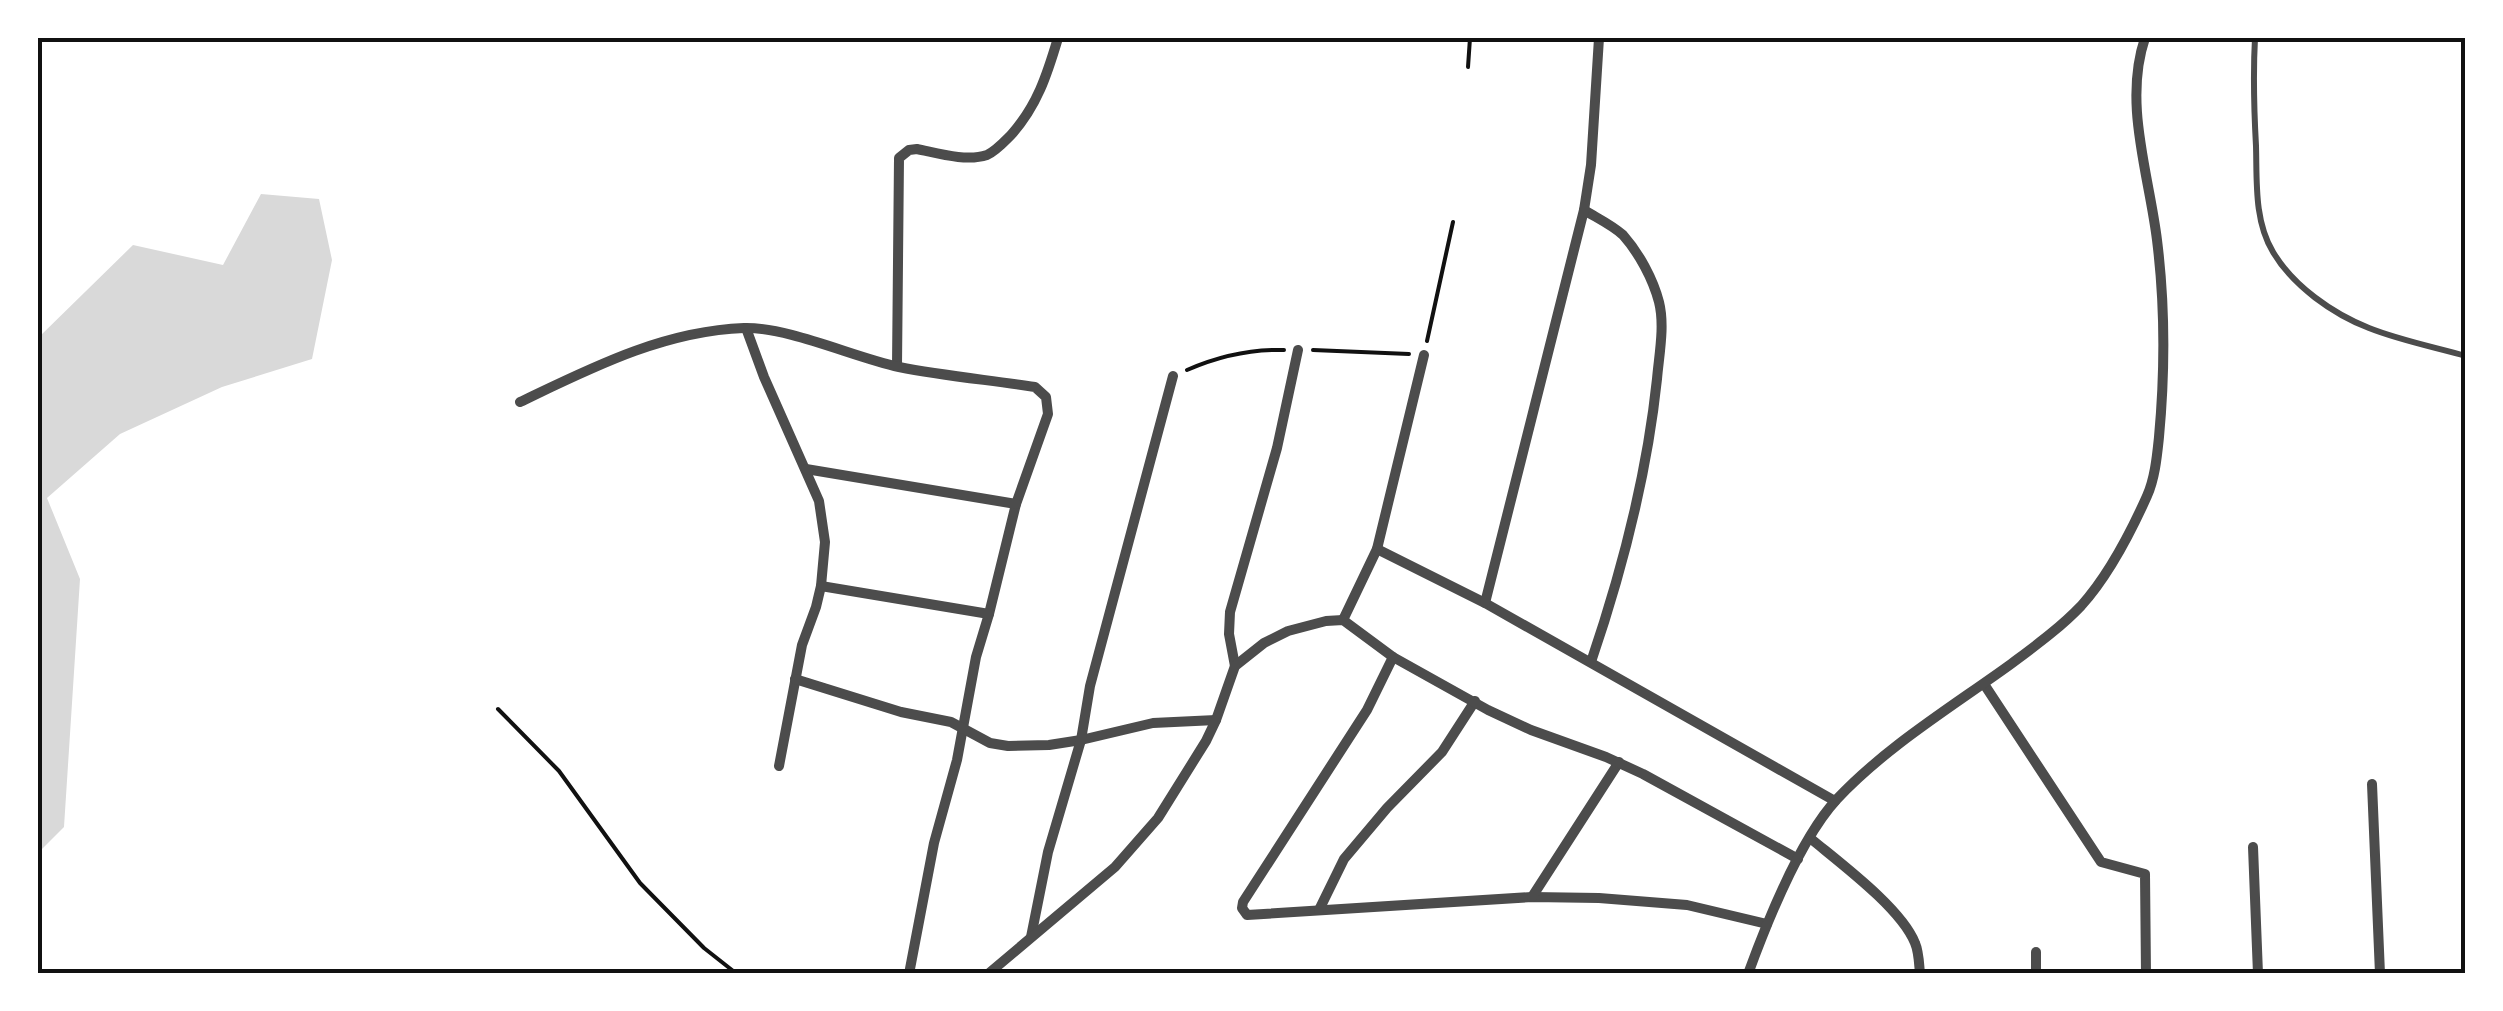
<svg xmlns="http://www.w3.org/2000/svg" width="2503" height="1011" viewBox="0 0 2503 1011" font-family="'Asap Condensed',sans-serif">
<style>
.water{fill:#d9d9d9}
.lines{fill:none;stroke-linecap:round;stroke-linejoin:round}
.path{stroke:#111;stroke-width:4}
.service{stroke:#4c4c4c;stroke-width:6}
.minor{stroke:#4c4c4c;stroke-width:10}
.neatline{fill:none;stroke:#111;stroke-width:4}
</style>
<rect width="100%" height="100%" fill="#fff"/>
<!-- water -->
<polygon class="water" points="261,194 319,199 332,260 312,359 222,387 120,434 47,498 80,579 64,827 38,853 38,338 133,245 223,265"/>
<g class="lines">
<!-- path -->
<g class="path">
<polyline points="1468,67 1470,38"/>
<polyline points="1427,341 1453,222"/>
<polyline points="1313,350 1409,354"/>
<path d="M1187 370C1219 356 1249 349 1284 350"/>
<polyline points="498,709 559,771 640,883 704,948 737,974"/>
</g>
<!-- service -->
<path class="service" d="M2255 38C2253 74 2254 110 2256 146 2257 180 2254 221 2273 252 2293 286 2333 314 2369 328 2399 340 2434 347 2466 356"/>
<!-- minor -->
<g class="minor">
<path d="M1584 210C1597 218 1612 225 1623 235 1639 253 1653 279 1659 302 1665 326 1659 355 1657 379 1647 475 1622 571 1591 662"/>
<polyline points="746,328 764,377 819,501 825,542 821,586 816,607 802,645 779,766"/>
<path d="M897 366 899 158 909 150 917 149C937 153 966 162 987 155 996 151 1004 142 1011 135 1037 106 1047 75 1058 38"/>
<path d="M520 402C591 368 663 331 744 328 789 327 853 357 899 367 944 376 990 380 1035 387L1046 397 1048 414 1016 504 989 614 976 657 957 760 934 843 909 974"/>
<polyline points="806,469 1016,504"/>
<polyline points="1377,549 1485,603 1835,801"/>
<polyline points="821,586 989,614"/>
<polyline points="1485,603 1584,210 1591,165 1599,38"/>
<polyline points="1343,620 1377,549 1424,355"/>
<polyline points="1393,657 1367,710 1243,902 1242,908 1247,915 1532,897 1599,898 1687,905 1767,924"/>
<polyline points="1235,666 1229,634 1230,612 1277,448 1298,350"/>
<polyline points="795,679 901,712 951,722 990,743 1008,746 1049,745 1081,740 1153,723 1216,720"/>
<polyline points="1984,684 2101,862 2145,874 2146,974"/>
<polyline points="2372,784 2380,974"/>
<path d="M1810 838C1840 863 1901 908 1915 943 1919 952 1919 964 1920 974"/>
<polyline points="2253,847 2258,974"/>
<polyline points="1532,897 1619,762"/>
<polyline points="1319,910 1344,859 1387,808 1442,752 1475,701"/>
<polyline points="1031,937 1048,852 1081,740 1090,686 1173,376"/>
<polyline points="2036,952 2036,974"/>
<polyline points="988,974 1115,867 1158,818 1206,741 1216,720 1235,666 1264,643 1288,631 1326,621 1343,620 1393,657 1488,710 1531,730 1606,757 1643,774 1798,859"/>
<path d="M1748 974C1767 922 1800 839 1837 799 1887 746 1953 706 2011 664 2035 646 2060 628 2081 606 2109 575 2130 534 2147 496 2155 478 2157 456 2159 437 2165 372 2165 304 2157 240 2149 174 2123 103 2145 38"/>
</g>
</g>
<!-- border -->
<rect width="2503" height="1011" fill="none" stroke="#ffffff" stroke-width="80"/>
<rect x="40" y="40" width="2423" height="931" class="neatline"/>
</svg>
